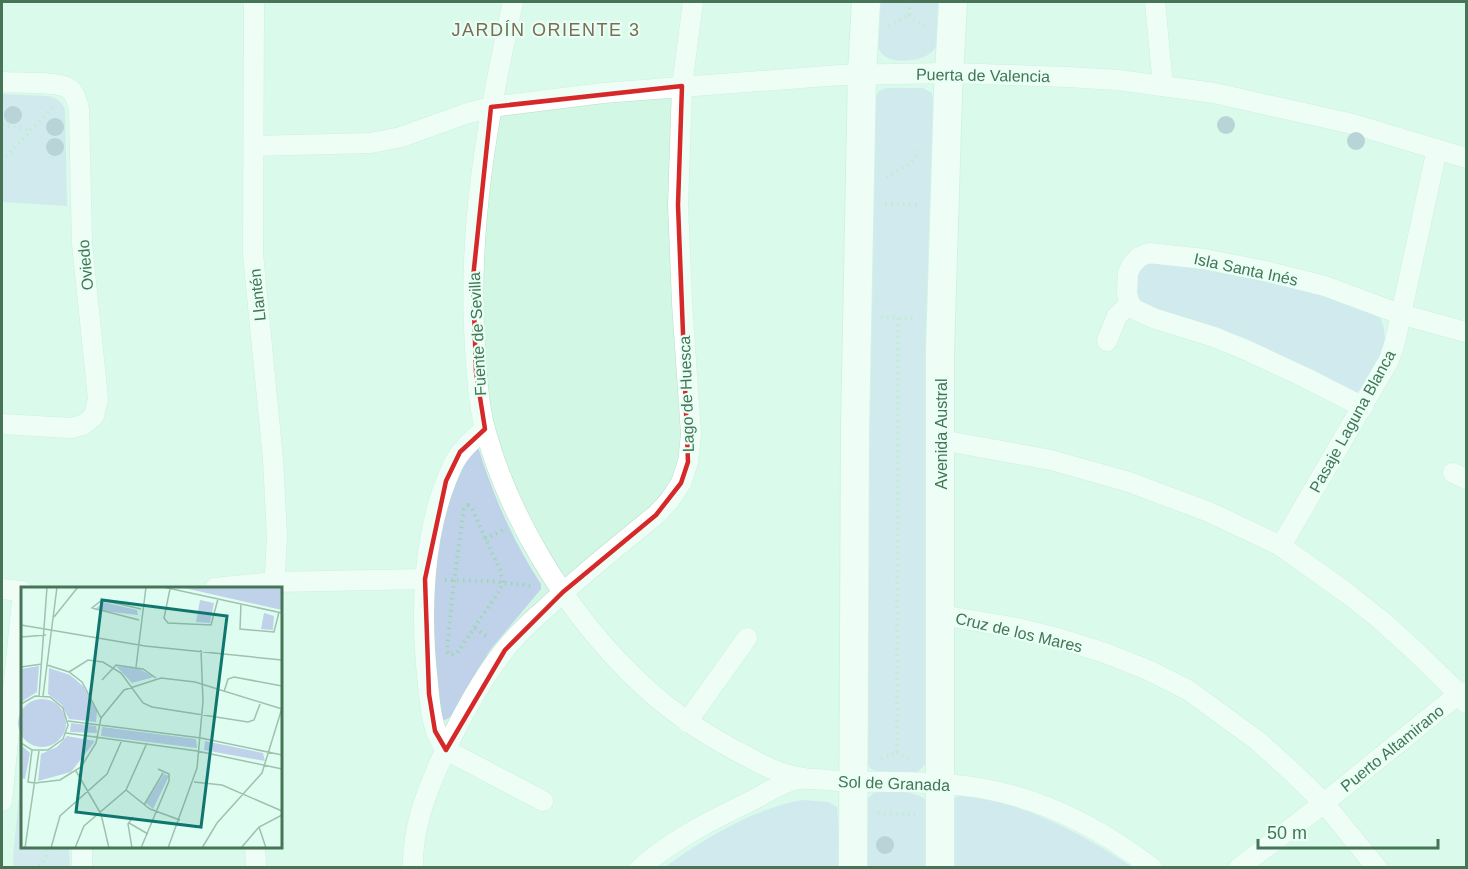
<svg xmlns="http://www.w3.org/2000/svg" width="1468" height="869" viewBox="0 0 1468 869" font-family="Helvetica,sans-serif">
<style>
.residential{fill:#d2f7e5;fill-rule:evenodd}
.green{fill:#bfd2ea}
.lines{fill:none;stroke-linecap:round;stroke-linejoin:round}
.street-casing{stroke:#b9deca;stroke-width:21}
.secondary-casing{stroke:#bce8cf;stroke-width:30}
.path{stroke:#9bd8b0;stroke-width:4;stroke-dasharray:1.5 4.5;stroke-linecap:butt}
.street{stroke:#fff;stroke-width:20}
.secondary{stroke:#fff;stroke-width:28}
.tree{fill:#8aa3b7}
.marked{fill:none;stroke:#d62828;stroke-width:4.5;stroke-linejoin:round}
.labels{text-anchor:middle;stroke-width:4.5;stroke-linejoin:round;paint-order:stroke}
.street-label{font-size:16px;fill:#477456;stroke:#e7fff5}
.neighbourhood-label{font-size:18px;letter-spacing:1.5px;fill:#7d6d52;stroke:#e7fff5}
.inset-road{fill:none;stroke:#9ec2ae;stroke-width:1.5}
.view{fill:#0f766e;fill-opacity:0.15;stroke:#0f766e;stroke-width:3}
.inset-edge{fill:none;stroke:#477456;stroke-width:3}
</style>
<rect width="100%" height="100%" fill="#e0fdf1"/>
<!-- residential -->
<path class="residential" d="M2 2H1466V867L2 868ZM22 588H280V846H22Z"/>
<!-- green -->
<g class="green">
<path d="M877 2H941C941 15 942 37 935 48 929 60 899 64 888 58 883 56 878 49 876 44 873 34 876 13 877 2Z"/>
<polygon points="887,88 923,88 932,93 934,108 926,763 919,771 914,774 876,771 871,769 866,763 867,445 874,99 879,91"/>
<path d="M2 94 48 96C57 98 63 102 65 111L67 206 2 202Z"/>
<path d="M1148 262 1201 268 1308 290 1378 314C1395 341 1376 373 1357 393 1329 381 1303 365 1274 353 1230 335 1184 320 1139 303L1134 283 1136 271Z"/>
<path d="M478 447C493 495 513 542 541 584V589L490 650 465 691 453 715 447 719 441 721 431 634 437 541 459 468Z"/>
<polygon points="22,763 22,846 69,847 70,867 14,867 13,858"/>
<path d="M891 791C903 792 917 792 927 801L926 867H866L865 801 874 793Z"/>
<path d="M967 795C1028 805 1081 833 1132 867L950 868 953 799 959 796Z"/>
<path d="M803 800 828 802 837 807 839 832V867L664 868C701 840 757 807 803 800Z"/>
</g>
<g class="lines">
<defs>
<g id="street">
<polyline points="254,2 253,254 273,459 277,537 274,588"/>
<path d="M513 2C488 115 467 230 475 347 477 374 478 402 485 429 509 517 564 607 628 671 663 707 704 735 748 757 768 768 782 775 804 778"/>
<polyline points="1155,2 1163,86"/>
<path d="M2 82C16 83 57 81 68 88 75 92 77 101 79 109L82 243 98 399 94 416 83 425 71 428 2 424"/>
<polyline points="254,146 371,143 401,137 465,114 491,107 603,93 840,75 949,73 1068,77 1118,80 1214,93 1353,124 1466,158"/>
<polyline points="1107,341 1117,316 1130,304"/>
<polyline points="1363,407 1304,377 1246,350 1214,337 1153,318 1134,309 1130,304 1127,294 1128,273 1131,266 1139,257 1149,253 1204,259 1265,271 1325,286 1400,314 1466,332"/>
<path d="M485 429C472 440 459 451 452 467 422 532 420 614 428 684 430 707 432 731 446 750L543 801"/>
<polyline points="941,440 1051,460 1129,482 1209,512 1281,546 1348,594 1382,621 1415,651 1460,695 1466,703"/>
<polyline points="1453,473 1466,479"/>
<polyline points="1281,546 1389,360 1395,342 1437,149"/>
<polyline points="215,588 275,582 425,579"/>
<polyline points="2,589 22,591"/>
<polyline points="941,615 1017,628 1061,639 1105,653 1148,670 1188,690 1258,741 1291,771 1324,803 1377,868"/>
<polyline points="687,722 747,638"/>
<polyline points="2,801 22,601"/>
<polyline points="82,846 82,868"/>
<polyline points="255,846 256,868"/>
<path d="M413 868C412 830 425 796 440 762 457 725 478 684 503 652 515 636 530 622 545 609 580 576 619 545 656 515L669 501 681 483 688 462 691 434 682 303 678 205 682 86 693 2"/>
<path d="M640 868C674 839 713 819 753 800 766 793 780 784 794 780 810 776 835 782 853 782 895 781 938 781 980 788 1043 799 1102 829 1152 868"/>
<polyline points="1239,868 1324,803 1450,701 1466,692"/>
</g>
<g id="secondary">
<polyline points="853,868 855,430 862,74 866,2"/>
<polyline points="940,868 940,352 948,93 953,2"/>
</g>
</defs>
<!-- street casing -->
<use href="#street" class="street-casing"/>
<!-- secondary casing -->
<use href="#secondary" class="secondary-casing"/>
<!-- path -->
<g class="path">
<polyline points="909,15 925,27"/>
<polyline points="909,15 910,2"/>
<polyline points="889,26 909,15"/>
<polyline points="2,125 22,128 30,131"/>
<polyline points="2,161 55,105"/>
<path d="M886 177C899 169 914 166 918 151"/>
<polyline points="885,204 919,205"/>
<polyline points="881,317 916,318"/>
<polygon points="468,505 471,507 500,570 503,582 500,590 457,653 450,655 448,652 447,648 454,580 464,509 466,506"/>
<polyline points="485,539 503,530"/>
<polyline points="445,580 490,581 533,586"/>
<polyline points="475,628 489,638"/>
<polyline points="897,752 898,317"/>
<polyline points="897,752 909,760"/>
<polyline points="881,759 897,752"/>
<polyline points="878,813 915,814"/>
<path d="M33 868C46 863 45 860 47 846"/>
</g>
<!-- street -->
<use href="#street" class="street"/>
<!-- secondary -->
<use href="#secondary" class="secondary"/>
</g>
<!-- trees -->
<g class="tree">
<circle cx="13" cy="115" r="9"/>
<circle cx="1226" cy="125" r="9"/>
<circle cx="55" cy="127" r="9"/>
<circle cx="1356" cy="141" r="9"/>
<circle cx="55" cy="147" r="9"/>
<circle cx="885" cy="845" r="9"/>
</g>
<!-- marked area -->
<path d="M0 0H1468V869H0ZM682 86 678 205 688 462 681 483 656 515 563 592 505 650 446 750 435 731 429 694 425 579 446 481 460 452 485 429 476 372 473 278 491 107Z" fill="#e0fdf1" fill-opacity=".55" fill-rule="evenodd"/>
<path class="marked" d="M682 86 678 205 688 462 681 483 656 515 563 592 505 650 446 750 435 731 429 694 425 579 446 481 460 452 485 429 476 372 473 278 491 107Z"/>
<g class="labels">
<!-- street labels -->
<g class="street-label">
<text transform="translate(983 75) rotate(1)" y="6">Puerta de Valencia</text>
<text transform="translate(85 265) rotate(-95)" y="6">Oviedo</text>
<text transform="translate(1246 269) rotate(12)" y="6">Isla Santa Inés</text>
<text transform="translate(257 295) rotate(-96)" y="6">Llantén</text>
<text transform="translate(477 334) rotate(-93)" y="6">Fuente de Sevilla</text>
<text transform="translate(686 394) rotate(-92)" y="6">Lago de Huesca</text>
<text transform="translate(1352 421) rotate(-61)" y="6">Pasaje Laguna Blanca</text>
<text transform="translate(941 434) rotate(-90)" y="6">Avenida Austral</text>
<text transform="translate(1019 632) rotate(13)" y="6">Cruz de los Mares</text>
<text transform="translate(1392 748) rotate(-39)" y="6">Puerto Altamirano</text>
<text transform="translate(894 783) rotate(2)" y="6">Sol de Granada</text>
</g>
<!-- neighbourhood labels -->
<g class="neighbourhood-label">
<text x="546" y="36">JARDÍN ORIENTE 3</text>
</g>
</g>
<!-- overview -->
<g transform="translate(21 587)">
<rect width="261" height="261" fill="#e0fdf1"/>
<path d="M159 0H261V23ZM179 13 193 16 189 36 175 35ZM82 15 116 23 117 28 73 23ZM243 26 253 29 252 43 240 42ZM18 79 16 105 0 115V82ZM95 79 117 81 133 90 111 96ZM28 81 49 88 62 99 76 124 75 135 48 132 41 118 27 107ZM-3 136a24 24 0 1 1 48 0a24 24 0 1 1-48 0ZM50 136 75 139 76 146 49 145ZM81 140 175 152 176 161 80 149ZM46 149 74 154 50 185 17 194 20 167 36 160ZM184 154 242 166 244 174 183 163ZM0 158 9 166 4 192 0 191ZM143 187 148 189 132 222 125 216Z" fill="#bfd2ea"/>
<path class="inset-road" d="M142 0 261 26M149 2 143 31 147 36 190 38 197 12M220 17 219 42 253 45 258 25M33 30 57 0M118 33 71 21 81 13 120 22M0 38 124 59 261 73M0 50 25 48M0 80 21 77M115 80 125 0M48 85 67 73 82 75 100 86 122 116 131 120 227 135 233 133 239 117M81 93 95 78 122 82 135 91M203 105 207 92 213 90 261 99M18 109 26 0M22 109 36 0M0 117 14 109 29 110 42 121 47 138 42 152 27 163H11L0 156M80 131 103 103 140 91 174 95 261 122M47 134 180 151 261 168M45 146 176 164 261 182M11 163 7 195 14 196M55 184 80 227 88 261M173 195 201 198 261 224M14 196 39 193 60 180 75 156 80 131 61 95 48 85 26 78M105 203 129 222 159 233M123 218 142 186M108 236 127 247M238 240 245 261M4 261 18 164M30 261 39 229 86 187 101 153M54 261 63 239 105 203 126 156M111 261 107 237 112 230M120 261 148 194V187L137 182M147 261 176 181 182 114 180 63M181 261 196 236 241 186 261 121M220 261 238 240 261 228"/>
<path class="view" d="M81 13 206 29 180 240 55 225Z"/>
<rect width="261" height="261" class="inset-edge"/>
</g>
<!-- border -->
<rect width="1468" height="869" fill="none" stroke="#477456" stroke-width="6"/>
<!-- scale -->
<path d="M1258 839v9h180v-9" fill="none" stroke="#477456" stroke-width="3"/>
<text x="1267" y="839" font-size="18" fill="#477456" stroke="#e7fff5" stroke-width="4.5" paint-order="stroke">50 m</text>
</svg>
